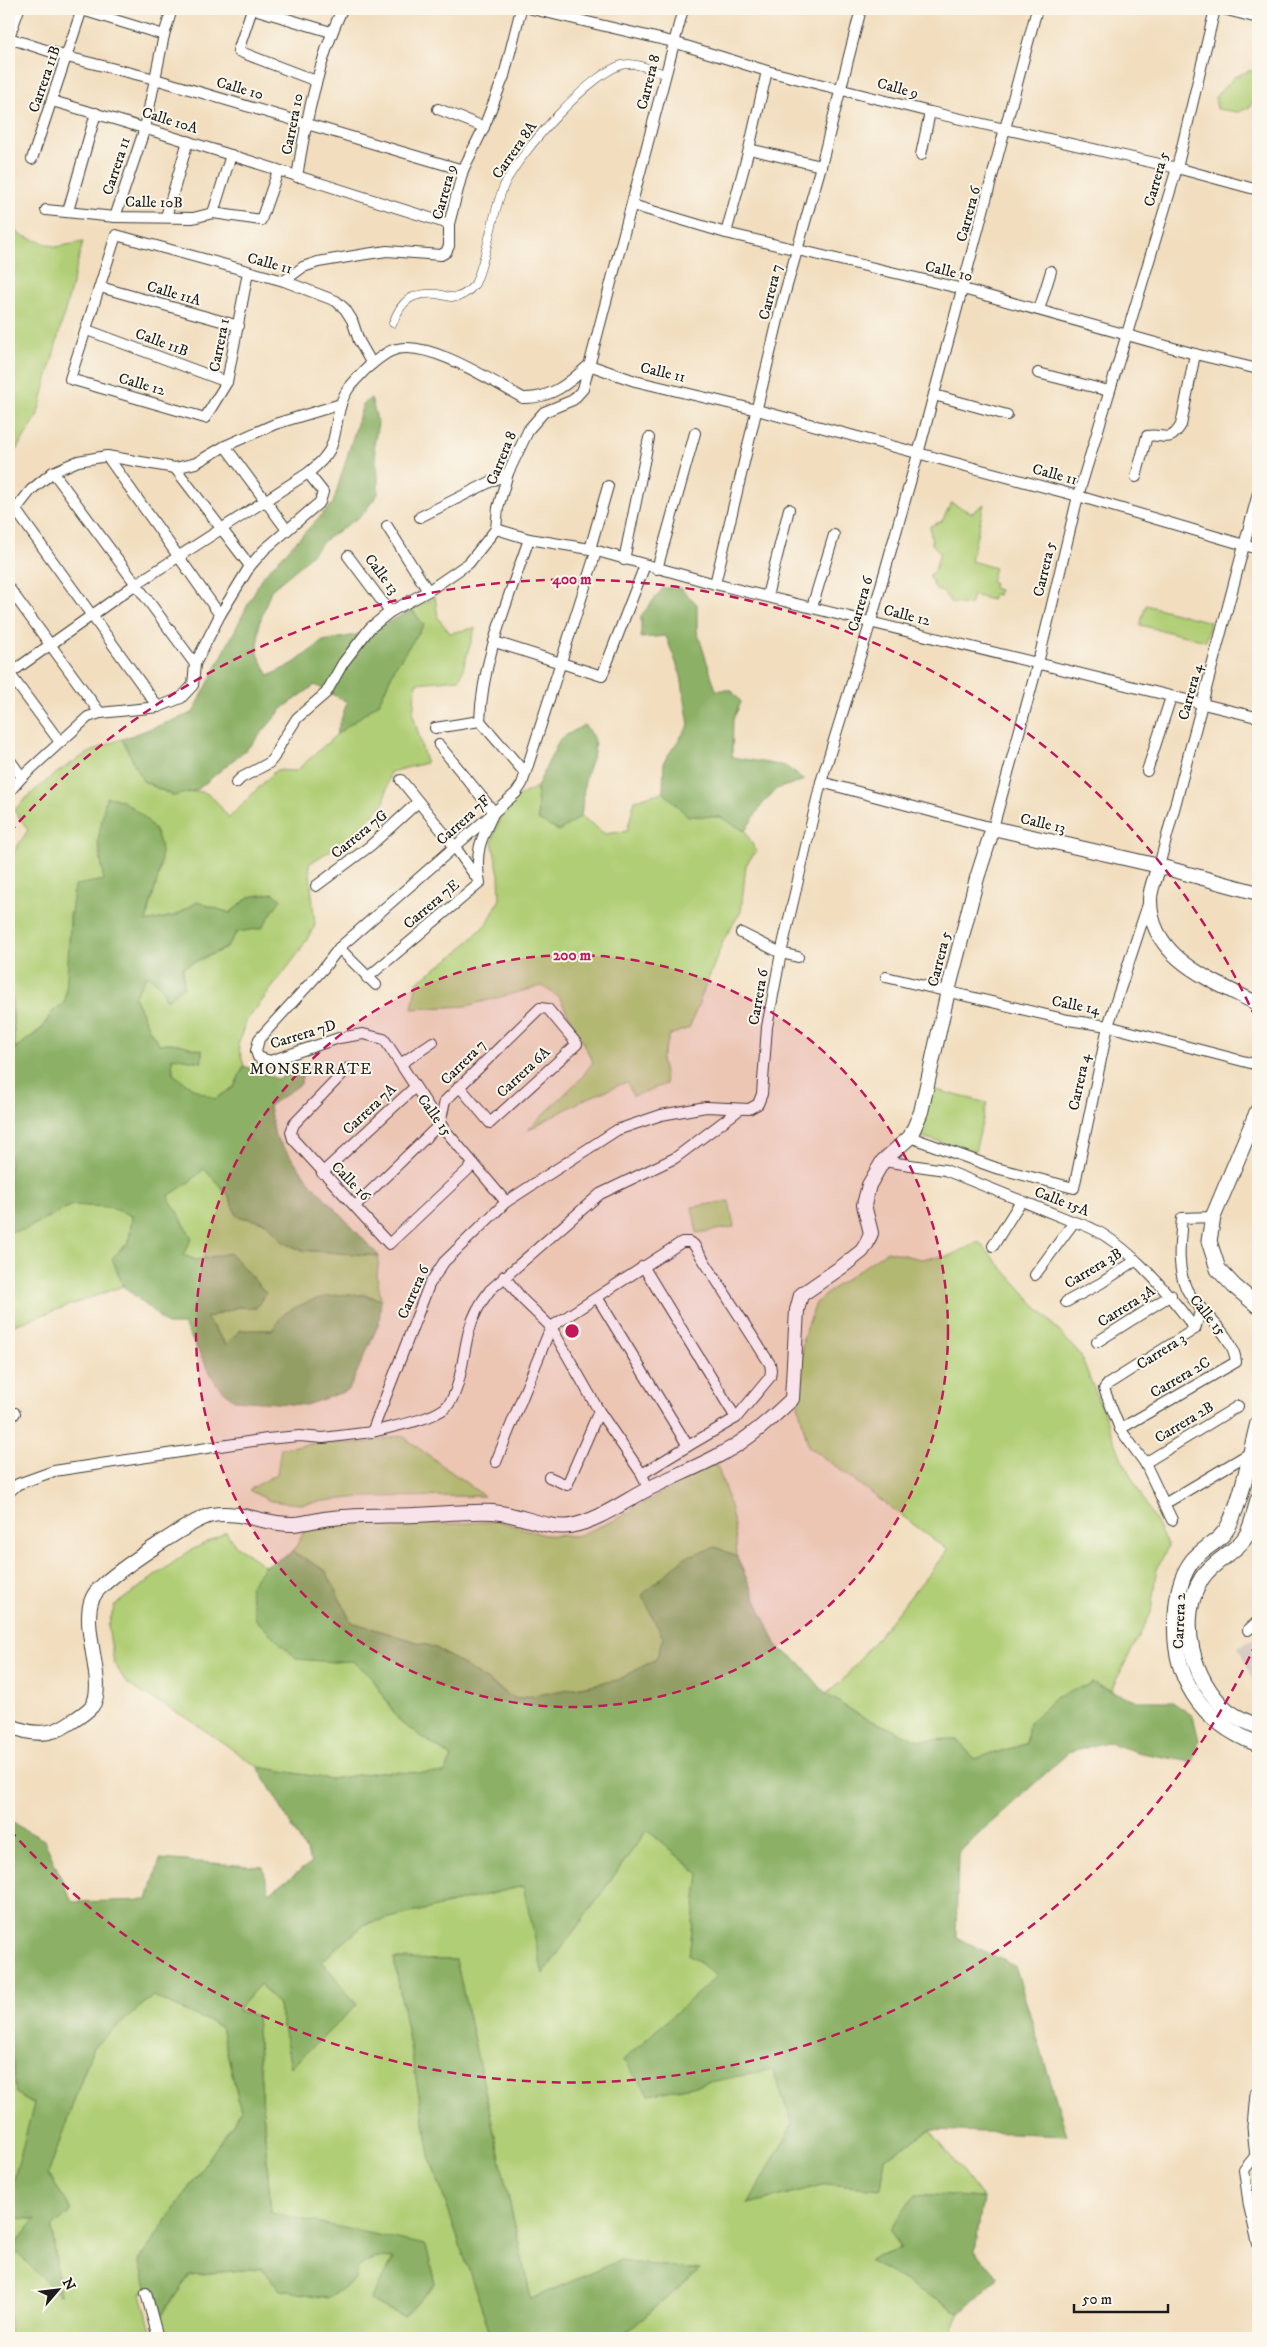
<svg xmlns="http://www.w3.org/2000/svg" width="1267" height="2347" viewBox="0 0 1267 2347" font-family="'IM FELL DW Pica',serif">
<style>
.industrial{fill:#cec1b9}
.green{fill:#b0ce75;stroke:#667548}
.forest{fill:#8cb166;stroke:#546641}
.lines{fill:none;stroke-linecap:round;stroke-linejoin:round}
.pedestrian-casing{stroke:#3c3934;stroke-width:9}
.minor-casing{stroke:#3c3934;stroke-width:12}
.tertiary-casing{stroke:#3c3934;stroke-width:16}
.secondary-casing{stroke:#3c3934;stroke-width:17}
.pedestrian{stroke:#fff;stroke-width:8}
.minor{stroke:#fff;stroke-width:10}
.tertiary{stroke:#fff;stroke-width:14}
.secondary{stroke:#fff;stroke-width:15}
.ring{fill:none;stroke:#c2185b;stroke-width:2.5;stroke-dasharray:9 6}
.labels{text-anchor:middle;stroke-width:4;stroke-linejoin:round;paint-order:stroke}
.street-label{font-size:15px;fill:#1c1c1c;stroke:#fbf7ec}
.neighbourhood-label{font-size:16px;letter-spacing:1px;fill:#1c1c1c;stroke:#fbf7ec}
.centre{fill:#c2185b;stroke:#fbf7ec;stroke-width:2.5}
.ring-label{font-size:15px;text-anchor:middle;font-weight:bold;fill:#c2185b;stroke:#fbf7ec;stroke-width:4;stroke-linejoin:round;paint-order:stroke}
</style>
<rect width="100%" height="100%" fill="#fbf7ec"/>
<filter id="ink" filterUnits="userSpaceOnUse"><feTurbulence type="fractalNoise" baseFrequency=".02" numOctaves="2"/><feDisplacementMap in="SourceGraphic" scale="10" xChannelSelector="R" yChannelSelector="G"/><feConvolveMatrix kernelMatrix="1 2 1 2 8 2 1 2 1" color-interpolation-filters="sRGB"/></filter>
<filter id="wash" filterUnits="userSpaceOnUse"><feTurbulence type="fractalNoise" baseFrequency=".0096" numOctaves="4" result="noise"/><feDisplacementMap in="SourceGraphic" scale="20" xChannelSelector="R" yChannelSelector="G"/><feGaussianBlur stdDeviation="1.12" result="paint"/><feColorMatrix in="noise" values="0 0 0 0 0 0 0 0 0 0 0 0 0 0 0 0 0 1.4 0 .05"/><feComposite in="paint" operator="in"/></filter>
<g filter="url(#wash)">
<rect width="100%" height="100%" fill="#f2debf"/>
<!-- industrial -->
<polygon class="industrial" points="1258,1637 1258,1681 1255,1683 1238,1647"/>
<!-- green -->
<g class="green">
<path d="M1251 70C1262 87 1257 90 1250 107L1238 112 1217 109 1215 97 1234 77Z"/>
<polygon points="9,221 20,235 56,247 83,242 37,417 16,450 9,456"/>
<polygon points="951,503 972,513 984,504 971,561 995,568 991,581 994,582 993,588 999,590 998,595 994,594 992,600 973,595 970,605 951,603 943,592 936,590 929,576 935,569 940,553 932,544 930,526 942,521"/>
<path d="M435 597 438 618 450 633 475 628 460 679 416 683 413 714 426 763 390 772 384 803 354 835 309 864 315 926 297 955 245 1023 238 1045 244 1066 234 1087 215 1100 194 1089 173 1074 172 1056 201 1062 202 1050C184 1047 178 1041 159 1044L149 1029 134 997 147 975 158 983 168 999 183 967 226 948 237 932 262 928 249 897 230 913 197 902 177 915 146 922 156 884 98 841 104 880 70 913V954L65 1002 52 1012 42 1028 15 1049 12 998 9 1000V859L28 830 14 810C44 780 81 752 122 739L143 781 173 796C209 787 208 791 229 818L276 770 296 771 336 735 379 703 395 667 424 625 412 610Z"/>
<polygon points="1146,605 1210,622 1206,641 1140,625"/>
<polygon points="537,787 538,820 559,831 581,816 605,834 627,831 635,800 663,792 688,816 720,817 745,831 756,851 746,865 741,911 724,939 689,1028 670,1035 661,1060 666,1084 633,1096 627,1082 583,1100 528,1130 582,1077 593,1062 559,997 542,986 466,1006 412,1009 417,982 457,953 488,922 500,899 499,874 492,841 501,814 519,796"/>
<polygon points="932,1089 987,1103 975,1152 919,1136"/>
<polygon points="204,1169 228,1194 237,1216 267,1223 283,1242 301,1250 379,1256 377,1276 381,1300 364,1294 286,1313 272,1330 240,1331 227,1345 206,1318 237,1307 256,1308 196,1260 182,1255 168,1195 188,1183"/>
<polygon points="729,1201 734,1227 697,1233 692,1207"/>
<polygon points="72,1205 110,1207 132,1216 129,1242 112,1258 123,1286 9,1327 9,1232 24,1230"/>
<polygon points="979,1242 1081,1356 1122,1459 1168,1546 1156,1572 1151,1613 1111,1690 1092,1683 1029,1723 1026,1744 974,1759 957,1739 918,1740 862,1717 826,1694 842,1681 948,1550 808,1446 798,1404 803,1339 816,1303 836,1286 887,1251 920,1259 949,1256"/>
<polygon points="401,1435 484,1496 360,1497 300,1504 270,1501 249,1490 277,1474 281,1448 318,1443 366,1443"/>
<path d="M715 1461C728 1493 736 1523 737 1557L716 1547 663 1638 657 1659 618 1680 516 1699 436 1648 351 1622 326 1571 293 1552 305 1530 356 1522 449 1524 499 1521 544 1535 576 1536 613 1521Z"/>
<polygon points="226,1532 235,1545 265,1566 249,1587 333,1662 353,1660 371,1676 400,1722 452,1757 445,1774 379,1772 330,1779 258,1767 190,1720 127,1684 114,1663 108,1626 115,1605 188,1552"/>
<polygon points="647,1830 699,1874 689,1955 717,1975 649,2095 772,2068 793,2124 748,2204 827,2184 881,2189 885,2158 930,2130 983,2198 915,2194 901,2249 869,2260 960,2313 948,2338 620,2338 699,2270 618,2261 531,2299 456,1960 394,1959 431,2160 492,2338 162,2338 158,2320 190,2275 262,2268 280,2290 356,2268 375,2258 394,2258 370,2300 404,2317 435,2284 426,2246 271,2213 256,2016 236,2010 260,1984 279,2006 291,2066 321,1961 365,1924 524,1886 543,1974"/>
<polygon points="153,1996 221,2027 241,2111 139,2261 149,2289 141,2293 153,2338 38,2338 9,2335 9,2218 36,2219 12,2248 60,2295 52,2228 72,2210 48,2174 93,2047"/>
<polygon points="12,2057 16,2093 34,2104 9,2198 9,2060"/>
</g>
<!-- forest -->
<g class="forest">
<polygon points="371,398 378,423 374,445 378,474 378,494 362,515 325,540 300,566 271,590 259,624 258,654 269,676 294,663 323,641 367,633 412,610 424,625 395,667 379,703 336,735 347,702 315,685 283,708 250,746 197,790 174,796 143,781 122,739 193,713 262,577 333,503 363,404"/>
<polygon points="663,588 680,588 697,604 697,631 716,690 731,690 741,702 733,720 732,757 785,766 805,780 776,789 761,806 745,831 720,817 688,816 663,792 664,761 689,725 681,676 666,636 641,638 641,616"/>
<path d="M584 725C603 745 592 754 586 776 583 789 583 803 581 816L559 831 538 820 537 787 548 763 560 739Z"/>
<path d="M106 797C122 798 126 803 139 813 179 844 154 882 146 922L177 915 197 902 230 913 249 897 273 893 281 899 262 928 237 932 226 948 183 967 184 986 167 1000 158 983 147 975 134 997 149 1029 159 1044C179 1041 183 1047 202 1050V1062L172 1057 173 1074 194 1089 215 1099 234 1087 244 1066 277 1079 303 1068 301 1084 269 1106 275 1136 311 1183 379 1256 301 1250 283 1242 267 1223 237 1216 228 1194 204 1169 188 1183 168 1196 192 1238 183 1255 196 1260 230 1253 266 1293 256 1308 237 1307 206 1318 226 1345 240 1330H272C277 1324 281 1315 287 1312 316 1295 350 1289 381 1300L379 1323 349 1390 306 1405 234 1400 217 1385 184 1325H167L154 1312 123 1286 112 1258 129 1242 132 1216 110 1207 72 1205 24 1230 9 1232V1000L12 998 15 1049 42 1029 52 1012 65 1002C69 963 68 924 75 885L104 880 98 841Z"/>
<polygon points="716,1547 737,1557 778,1648 800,1663 826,1694 862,1717 918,1740 957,1739 974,1759 1026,1744 1029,1723 1055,1698 1092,1683 1137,1701 1171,1701 1193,1716 1199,1741 1192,1762 1141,1753 1106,1742 1068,1753 958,1853 956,1937 1015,1966 1067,2135 930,2130 885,2158 881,2189 827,2184 748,2204 793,2124 772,2069 649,2095 623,2060 717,1976 689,1955 699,1874 647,1830 543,1974 523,1886 365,1924 322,1961 357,2005 291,2067 279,2006 260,1984 237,2010 256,2016 271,2213 426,2245 435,2284 404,2317 370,2300 394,2259 375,2258 356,2268 356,2280 327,2298 280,2290 262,2268 190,2275 158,2320 139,2261 241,2111 221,2027 153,1996 93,2047 48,2174 72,2211 52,2228 60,2296 12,2248 36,2219 9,2218 9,2198 34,2104 16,2093 12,2057 9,2060 9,1821 44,1840 72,1902 148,1900 160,1859 263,1867 269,1893 312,1862 258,1767 330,1779 379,1772 445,1773 452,1757 400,1722 371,1676 353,1661 333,1662 297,1659 256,1620 249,1587 265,1566 293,1552 326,1571 351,1622 436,1648 516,1699 618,1680 656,1659 663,1638 642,1595 685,1557"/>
<polygon points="394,1959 456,1960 531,2299 618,2261 700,2270 620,2338 492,2338 431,2160"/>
<polygon points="915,2194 983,2198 975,2251 998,2278 960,2313 868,2260 901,2249 890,2231"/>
</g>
</g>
<g filter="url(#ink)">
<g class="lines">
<defs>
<path id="pedestrian" d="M393 323C401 301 411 292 437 294 443 295 450 298 456 297 464 296 470 290 475 284 488 254 491 219 503 188 514 159 596 64 628 64 639 63 654 71 665 74"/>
<g id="minor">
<polyline points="252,9 238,51 316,81"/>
<polyline points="254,9 331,32"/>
<polyline points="532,9 673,42 767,71 930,112 1177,168 1258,190"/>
<polyline points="1223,9 1258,18"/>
<polyline points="82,10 164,35"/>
<polyline points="9,37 19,9"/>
<polyline points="9,38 67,57 155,79 463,170"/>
<path d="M52 101C186 139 317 183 449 224"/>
<polyline points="438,109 484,127"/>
<polyline points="749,149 821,166"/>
<polyline points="921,155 930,112"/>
<polyline points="32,159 82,9"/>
<path d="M297 177C306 119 318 63 342 9"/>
<polyline points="632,205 726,233 963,289 1195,354 1258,369"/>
<polyline points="46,210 115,217 193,218 213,213 261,220 278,171"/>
<polyline points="68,211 96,113"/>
<polyline points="213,213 231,155"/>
<polyline points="115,217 145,128 164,35 172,9"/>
<polyline points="166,217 188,141"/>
<polyline points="726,233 749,149 767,71"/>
<polyline points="248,272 227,382 205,418 70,379 116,235 284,281 336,301 345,309 352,320 359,341 372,364"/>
<polyline points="284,281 303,267 318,262 366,254 387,251 441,255 446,252 449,246 449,224 463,170 484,127 504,76 521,9"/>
<polyline points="100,287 239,326"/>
<polyline points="1039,310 1051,271"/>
<polyline points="87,330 227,382"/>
<polyline points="1038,373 1109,391"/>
<polyline points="934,395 1007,415"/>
<polyline points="225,446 287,530"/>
<polyline points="107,456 220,615"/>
<polyline points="175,468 250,566"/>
<polyline points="53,472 195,664"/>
<path d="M1136 477 1147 436C1164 433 1169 445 1181 425L1195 354"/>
<polyline points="15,509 158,707"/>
<polyline points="420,517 508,473"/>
<polyline points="9,518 31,490 53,472 78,461 107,456 175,468 196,463 225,446 275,424 341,404"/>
<polyline points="387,526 428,591"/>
<polyline points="496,529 529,539 590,549 715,584 1252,716"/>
<polyline points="590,549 608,486"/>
<polyline points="348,556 390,612"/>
<polyline points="624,560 649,438"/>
<polyline points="657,569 695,433"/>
<polyline points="715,584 782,303 821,166 861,9"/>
<polyline points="9,588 100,713"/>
<polyline points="767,596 789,509"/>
<polyline points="812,607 834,535"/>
<polyline points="495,642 602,676 645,565"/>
<polyline points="9,673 60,742"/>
<path d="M9 674 136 584 308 473C341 447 331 438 341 404 345 389 355 381 365 370 373 363 386 351 397 349 432 341 493 382 523 398 551 399 569 383 589 365L635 381 757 410 1078 496 1258 549"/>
<path d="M480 721C482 659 509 598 529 539"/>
<polyline points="435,728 480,721 525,773"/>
<polyline points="9,759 22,777"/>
<polyline points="1147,771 1171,697"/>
<polyline points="401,780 455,847 478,880"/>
<polyline points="821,782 993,828 1038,663 1078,496 1177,168 1215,9"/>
<polyline points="236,783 241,778 269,763 274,757 281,743 297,718 326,693 343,663 370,628 390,612 428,591 469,563 496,529 498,508 508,473 529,429 544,412 573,400 583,389 683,9"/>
<polyline points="9,792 22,777 88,717 100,713 158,707 181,698 193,685 195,664 220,615 250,566 264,550 320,502 323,492 308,473"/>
<polyline points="1159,866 1258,493"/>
<polyline points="316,886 370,846 418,802"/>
<polyline points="741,933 781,953 798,957"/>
<polyline points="339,948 376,985"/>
<polyline points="886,977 1068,1020 1108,1026 1258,1065"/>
<path d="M367 978 480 883C474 852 481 839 494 812L439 745"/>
<polyline points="402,1063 433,1042"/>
<polyline points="348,1068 294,1124 291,1132 293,1139 389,1244 474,1164"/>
<polyline points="910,1137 996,1168 1074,1188 1108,1026 1149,901"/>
<path d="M883 1161 945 1170 1074 1222C1119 1232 1169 1293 1195 1329"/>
<polyline points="322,1173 415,1087"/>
<polyline points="506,1202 440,1124 384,1039 363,1034 339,1038 270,1061 258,1057 256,1051 259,1039 323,969 339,948 516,793 522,784 596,552"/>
<polyline points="355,1206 440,1124 445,1101 540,1008 548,1009 577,1044 490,1123 459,1086"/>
<polyline points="993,1246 1021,1201"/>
<polyline points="643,1266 736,1418"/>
<polyline points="1035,1275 1074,1222"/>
<polyline points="504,1276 523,1300 551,1327 599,1411 642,1474 648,1489"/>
<polyline points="1066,1302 1101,1283 1135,1261"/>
<polyline points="1097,1342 1171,1295"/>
<polyline points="9,1420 15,1413"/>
<path d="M1120 1429 1236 1362C1233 1332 1201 1315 1187 1290 1176 1267 1180 1242 1182 1218L1213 1217"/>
<path d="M372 1432C393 1426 428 1421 445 1408 461 1395 463 1351 469 1331 473 1315 480 1303 490 1290L600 1194 675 1158 739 1110"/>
<polyline points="496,1462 551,1327 682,1242 689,1242 694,1245 770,1364 771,1370 770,1377 736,1418 688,1446 597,1297"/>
<polyline points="1145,1463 1238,1406"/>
<polyline points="642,1474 688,1446"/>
<polyline points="549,1477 567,1485 599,1411"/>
<polyline points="9,1492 18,1484 54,1471 267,1439 299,1436 323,1438 372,1432 429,1285 444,1262 506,1202 617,1130 661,1115 706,1107 749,1109 758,1104 762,1094 767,1027 781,953 821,782 871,621 918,454 1037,9"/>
<polyline points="1166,1503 1250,1453"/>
<polyline points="1172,1520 1145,1463 1120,1429 1104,1389 1108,1384 1195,1329 1201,1308"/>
<polyline points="1248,1630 1258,1621"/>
<polyline points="1257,2154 1244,2170 1249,2206 1258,2244"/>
<polyline points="146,2293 158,2338"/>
</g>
<g id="tertiary">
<path d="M1159 866C1156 876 1150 889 1150 899 1149 959 1214 981 1258 1004"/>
<path d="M9 1725C28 1734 49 1737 68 1724 76 1719 86 1713 92 1706 107 1686 82 1632 91 1602 93 1596 97 1590 102 1586 117 1571 194 1518 212 1515 241 1510 265 1525 294 1524 307 1523 319 1519 332 1518 360 1515 388 1516 415 1515 441 1514 467 1511 493 1512 515 1513 550 1530 570 1526 598 1521 623 1502 648 1489 673 1476 699 1467 723 1453 749 1439 771 1419 792 1399L797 1310 801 1295 843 1266 862 1251 867 1243 871 1233 864 1205 869 1185 883 1161 910 1137 921 1112 948 991 977 878 993 828 1159 866 1258 893"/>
</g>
<g id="secondary">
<polyline points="1258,1110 1213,1217 1209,1241 1218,1269 1234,1286 1258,1306"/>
<path d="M1258 1423C1249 1457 1244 1493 1229 1525 1221 1542 1203 1547 1192 1561 1180 1577 1177 1596 1176 1615 1171 1676 1200 1722 1258 1744"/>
<path d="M1258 1499C1255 1511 1252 1529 1244 1539 1233 1554 1212 1562 1202 1578 1176 1618 1192 1682 1228 1711 1236 1718 1249 1722 1258 1727"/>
<polyline points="1258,2094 1255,2127 1258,2158"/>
</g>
</defs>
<!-- pedestrian casing -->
<use href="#pedestrian" class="pedestrian-casing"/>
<!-- minor casing -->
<use href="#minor" class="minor-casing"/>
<!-- tertiary casing -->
<use href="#tertiary" class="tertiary-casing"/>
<!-- secondary casing -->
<use href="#secondary" class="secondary-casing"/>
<!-- pedestrian -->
<use href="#pedestrian" class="pedestrian"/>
<!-- minor -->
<use href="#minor" class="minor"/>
<!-- tertiary -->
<use href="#tertiary" class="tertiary"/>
<!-- secondary -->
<use href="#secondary" class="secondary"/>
</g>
</g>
<!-- distance rings -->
<circle cx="572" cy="1331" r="376" fill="#c2185b" fill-opacity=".12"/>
<g class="ring">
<circle cx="572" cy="1331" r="376"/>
<path d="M1256 1643A752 752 0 0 1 9 1829M9 833A752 752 0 0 1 1256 1019"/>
</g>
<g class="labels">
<!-- street labels -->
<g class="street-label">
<text transform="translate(44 79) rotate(-71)" y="5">Carrera 11B</text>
<text transform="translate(648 82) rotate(-76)" y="5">Carrera 8</text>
<text transform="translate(240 88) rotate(16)" y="5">Calle 10</text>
<text transform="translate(898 88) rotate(15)" y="5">Calle 9</text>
<text transform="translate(170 120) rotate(17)" y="5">Calle 10A</text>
<text transform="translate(292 124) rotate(-79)" y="5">Carrera 10</text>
<text transform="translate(514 150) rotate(-55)" y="5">Carrera 8A</text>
<text transform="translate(116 166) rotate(-72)" y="5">Carrera 11</text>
<text transform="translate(1156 179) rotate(-74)" y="5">Carrera 5</text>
<text transform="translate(444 192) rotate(-75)" y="5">Carrera 9</text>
<text transform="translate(154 202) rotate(1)" y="5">Calle 10B</text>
<text transform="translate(968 214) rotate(-75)" y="5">Carrera 6</text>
<text transform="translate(270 263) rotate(15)" y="5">Calle 11</text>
<text transform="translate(949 271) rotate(13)" y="5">Calle 10</text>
<text transform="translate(770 292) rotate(-76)" y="5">Carrera 7</text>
<text transform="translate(174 293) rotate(16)" y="5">Calle 11A</text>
<text transform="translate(162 342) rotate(20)" y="5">Calle 11B</text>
<text transform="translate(219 345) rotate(-79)" y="5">Carrera 1</text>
<text transform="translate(663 372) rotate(13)" y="5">Calle 11</text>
<text transform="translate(142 384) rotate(16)" y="5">Calle 12</text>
<text transform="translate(501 458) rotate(-68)" y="5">Carrera 8</text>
<text transform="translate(1055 474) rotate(15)" y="5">Calle 11</text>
<text transform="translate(1044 569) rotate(-77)" y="5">Carrera 5</text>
<text transform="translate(382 574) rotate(53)" y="5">Calle 13</text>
<text transform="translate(860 604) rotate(-74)" y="5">Carrera 6</text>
<text transform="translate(907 615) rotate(14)" y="5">Calle 12</text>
<text transform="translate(1190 692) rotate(-75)" y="5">Carrera 4</text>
<text transform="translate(463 820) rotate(-42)" y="5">Carrera 7F</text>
<text transform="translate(1043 823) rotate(13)" y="5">Calle 13</text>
<text transform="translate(359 834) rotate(-39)" y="5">Carrera 7G</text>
<text transform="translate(431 904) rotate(-40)" y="5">Carrera 7E</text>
<text transform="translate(939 959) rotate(-76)" y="5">Carrera 5</text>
<text transform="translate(758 997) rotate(-80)" y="5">Carrera 6</text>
<text transform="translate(1076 1005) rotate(11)" y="5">Calle 14</text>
<text transform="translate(303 1034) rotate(-17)" y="5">Carrera 7D</text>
<text transform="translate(463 1062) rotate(-45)" y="5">Carrera 7</text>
<text transform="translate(523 1072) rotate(-43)" y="5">Carrera 6A</text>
<text transform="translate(1079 1082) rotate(-78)" y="5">Carrera 4</text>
<text transform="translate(369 1109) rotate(-43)" y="5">Carrera 7A</text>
<text transform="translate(435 1115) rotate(54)" y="5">Calle 15</text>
<text transform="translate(351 1181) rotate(46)" y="5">Calle 16</text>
<text transform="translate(1062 1201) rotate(21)" y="5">Calle 15A</text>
<text transform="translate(1093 1268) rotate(-31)" y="5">Carrera 3B</text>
<text transform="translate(413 1292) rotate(-66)" y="5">Carrera 6</text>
<text transform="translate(1126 1306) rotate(-32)" y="5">Carrera 3A</text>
<text transform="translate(1208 1315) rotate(51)" y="5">Calle 15</text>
<text transform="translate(1161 1351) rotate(-32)" y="5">Carrera 3</text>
<text transform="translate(1180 1377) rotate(-30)" y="5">Carrera 2C</text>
<text transform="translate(1184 1422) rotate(-31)" y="5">Carrera 2B</text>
<text transform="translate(1179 1621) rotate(-88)" y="5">Carrera 2</text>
</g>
<!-- neighbourhood labels -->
<g class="neighbourhood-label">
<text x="311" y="1074">MONSERRATE</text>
</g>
</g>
<circle cx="572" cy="1331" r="8" class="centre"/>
<g class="ring-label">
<text x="572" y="584">400 m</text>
<text x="572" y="960">200 m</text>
</g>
<!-- margin -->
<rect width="1267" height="2347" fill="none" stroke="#fbf7ec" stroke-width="30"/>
<!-- north arrow -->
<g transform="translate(58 2290) rotate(62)" stroke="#fbf7ec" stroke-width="4" paint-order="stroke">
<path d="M0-4L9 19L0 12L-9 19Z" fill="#1c1c1c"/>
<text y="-8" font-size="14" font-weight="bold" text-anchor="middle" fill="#1c1c1c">N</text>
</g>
<!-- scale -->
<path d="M1074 2304v8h94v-8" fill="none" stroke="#1c1c1c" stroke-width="2.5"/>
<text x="1082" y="2304" font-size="15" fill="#1c1c1c" stroke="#fbf7ec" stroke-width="4" paint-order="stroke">50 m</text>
</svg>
